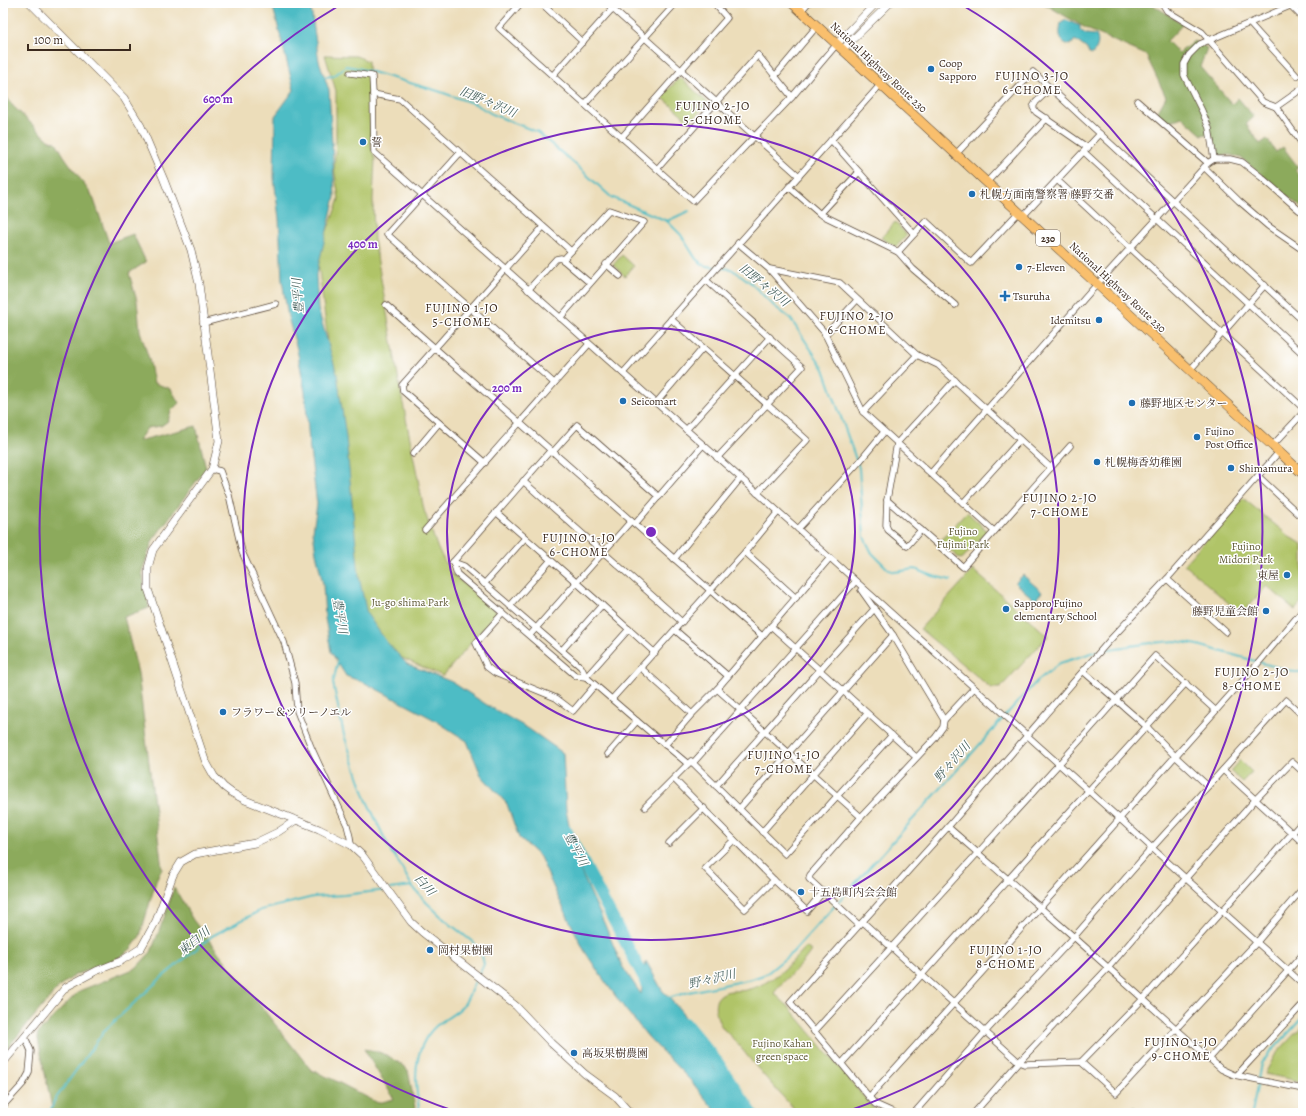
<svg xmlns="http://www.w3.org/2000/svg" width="1306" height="1116" viewBox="0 0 1306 1116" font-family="Alegreya,'Noto Serif JP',serif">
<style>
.green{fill:#b0c468;stroke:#767743}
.forest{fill:#8caa5c;stroke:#646a3d}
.water{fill:#4ebcc5;stroke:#447372}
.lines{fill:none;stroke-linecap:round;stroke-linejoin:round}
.stream{stroke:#4ebcc5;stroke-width:2}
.river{stroke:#4ebcc5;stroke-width:12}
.minor-casing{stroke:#564535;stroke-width:7}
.tertiary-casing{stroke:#564535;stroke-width:8}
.trunk-casing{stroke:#564535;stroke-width:10}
.minor{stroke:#fff;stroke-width:5.5}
.tertiary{stroke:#fff;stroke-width:7}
.trunk{stroke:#f9bf6d;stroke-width:9}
.ring{fill:none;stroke:#7b2cbf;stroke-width:2}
.poi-dot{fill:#1f6fb2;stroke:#fff;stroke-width:1.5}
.labels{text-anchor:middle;stroke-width:3;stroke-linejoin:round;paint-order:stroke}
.shield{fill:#fff;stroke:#766a62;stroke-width:1}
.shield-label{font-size:10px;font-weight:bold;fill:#3b2a1e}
.poi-label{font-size:11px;fill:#3b2a1e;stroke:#fff;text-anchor:start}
.street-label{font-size:11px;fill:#3b2a1e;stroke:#fff}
.park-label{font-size:11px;fill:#5e5834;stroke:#fff}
.neighbourhood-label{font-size:12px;letter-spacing:1px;fill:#3b2a1e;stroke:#fff}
.water-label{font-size:12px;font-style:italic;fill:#425d58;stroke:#fff}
.centre{fill:#7b2cbf;stroke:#fff;stroke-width:2}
.ring-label{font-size:12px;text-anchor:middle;font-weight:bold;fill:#7b2cbf;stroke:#fff;stroke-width:3;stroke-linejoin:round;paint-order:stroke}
</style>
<rect width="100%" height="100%" fill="#fff"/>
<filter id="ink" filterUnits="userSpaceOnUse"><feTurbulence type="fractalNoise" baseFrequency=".025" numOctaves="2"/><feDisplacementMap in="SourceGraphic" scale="8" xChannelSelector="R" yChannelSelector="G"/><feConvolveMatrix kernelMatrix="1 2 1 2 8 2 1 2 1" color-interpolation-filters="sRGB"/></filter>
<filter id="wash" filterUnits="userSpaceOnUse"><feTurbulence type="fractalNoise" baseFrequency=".012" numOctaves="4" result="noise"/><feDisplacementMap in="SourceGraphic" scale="16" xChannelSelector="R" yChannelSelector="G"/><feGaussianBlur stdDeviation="0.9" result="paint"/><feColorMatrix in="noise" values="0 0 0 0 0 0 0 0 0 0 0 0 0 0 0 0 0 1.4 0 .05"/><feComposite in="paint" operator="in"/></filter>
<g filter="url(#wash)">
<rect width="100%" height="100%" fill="#ecddba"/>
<!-- green -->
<g class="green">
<polygon points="325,55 356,56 368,61 371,146 375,159 373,199 374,239 401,393 424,510 438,549 451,573 497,612 443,676 402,658 374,639 359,615 335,396 317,255 331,221 339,199 334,168 336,142 336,91"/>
<polygon points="680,77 708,103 690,122 662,97"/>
<polygon points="895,222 907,235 896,247 881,238"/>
<polygon points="622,255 634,266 625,276 613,265"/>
<polygon points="1243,498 1291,538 1303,544 1303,601 1295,610 1267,586 1241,614 1184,564"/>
<polygon points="967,512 986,530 986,532 963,558 960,559 940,541"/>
<polygon points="973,570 1048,636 1000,688 991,688 920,629"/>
<polygon points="1240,760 1252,772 1242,782 1230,771"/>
<path d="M806 947 811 951C801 967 785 978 774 993L788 1006 874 1109 883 1113H798C776 1090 756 1067 736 1042 731 1036 724 1031 720 1024 716 1014 711 1001 722 994 729 989 738 992 746 990 774 983 787 967 806 947Z"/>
<polygon points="1303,1025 1303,1082 1265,1074 1275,1055"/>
<polygon points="1135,1107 1135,1113 1101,1113"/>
</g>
<!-- forest -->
<g class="forest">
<polygon points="1043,3 1150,3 1183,24 1167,41 1179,53 1194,41 1207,48 1200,67 1232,104 1238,98 1254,117 1246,124 1260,144 1267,139 1276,152 1283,147 1298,167 1295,169 1303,181 1303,209 1241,158 1231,155 1216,155 1212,133 1202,135 1182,117 1166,123 1156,115 1166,97 1146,55 1089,30"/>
<polygon points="3,92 13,106 39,131 50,141 56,142 64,156 93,197 109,243 133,234 146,262 129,273 137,301 140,331 149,359 154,383 171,389 179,403 171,411 168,421 161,426 147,428 138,441 196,426 206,468 153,540 142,571 149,608 124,617 138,673 162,869 157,878 140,936 131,949 120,957 75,975 58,988 3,1053"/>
<path d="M174 887 193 920 311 1070 332 1079 378 1103 394 1099 364 1049C382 1051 394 1058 408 1070L416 1113H53L37 1034 79 991 136 968 151 952 167 910Z"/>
</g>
<!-- water -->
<g class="water">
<polygon points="272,3 310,3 319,61 329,90 335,197 316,275 318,309 337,374 346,437 359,577 367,614 386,641 407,664 452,682 487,705 529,729 563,753 566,810 577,863 605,925 622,966 641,994 646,961 662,990 682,1012 714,1068 755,1113 717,1113 691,1081 649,1038 625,1009 601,976 584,950 557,895 540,857 519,838 507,804 481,775 467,741 433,719 365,683 346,676 331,652 325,618 323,584 316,553 313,531 317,504 309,443 305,392 297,349 288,317 282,280 279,219 274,178 275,116 294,90"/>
<path d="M1066 20 1080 26V30L1086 34 1096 35C1100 43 1097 48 1092 55L1089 53 1087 49 1075 40 1071 45C1058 43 1059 33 1061 23Z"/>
<polygon points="1023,575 1042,592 1035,600 1015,583"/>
</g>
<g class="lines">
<!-- stream -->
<g class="stream">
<polyline points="323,77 334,76 346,66 358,68 438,91 475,104 492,114 537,132 576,165 611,197 667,221 681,235 696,259 701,263 706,266 731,269 742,276 751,283 774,306 790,318 824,369 859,468 864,537 872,553 889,570 895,572 915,569 933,576 951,580"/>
<polyline points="667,221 689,211"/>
<polyline points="1103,650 1151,643 1176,641 1198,645 1294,672 1303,672"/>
<polyline points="338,661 333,683 344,735 366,799 391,852 395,856 412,886 426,902 445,920 474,943 481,952 484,964 479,974"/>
<polyline points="390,889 412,886"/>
<polyline points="668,998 689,992 752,979 766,974 793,952 942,787 1013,707 1037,681 1060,663 1098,651"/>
<polyline points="50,1113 54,1101 105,1030 161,978 212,936 261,910 313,897 344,895 386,890"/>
<path d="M420 1113C414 1083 412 1048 436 1026 444 1019 456 1014 463 1006 469 998 472 986 477 978"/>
<polyline points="1252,1113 1261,1063 1303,1017"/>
</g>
<!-- river -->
<g class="river">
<polyline points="566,830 651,991"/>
<polyline points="685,1023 718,1063 752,1113"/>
</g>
</g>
</g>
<g filter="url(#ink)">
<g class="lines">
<defs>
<g id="minor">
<polyline points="521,3 499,28 693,201 792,97 837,44"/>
<polyline points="541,3 583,42"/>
<polyline points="606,3 799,176"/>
<polyline points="1162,3 1167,11 1202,32 1263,102 1276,107 1303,145"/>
<polyline points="1289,4 1303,18"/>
<polyline points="801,11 808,3"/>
<polyline points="1250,24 1297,76"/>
<polyline points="350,73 372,76 373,94"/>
<polyline points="553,75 612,9"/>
<polyline points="775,76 817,26"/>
<polyline points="1051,88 1036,102 1033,107 1036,112 1088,148"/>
<polyline points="1137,101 1208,163"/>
<polyline points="585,104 676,3"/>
<polyline points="1276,107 1303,88"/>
<polyline points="621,138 727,18 714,3"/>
<polyline points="831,140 914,234"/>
<polyline points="1084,152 1303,354"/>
<polyline points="460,153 387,234 554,383"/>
<polyline points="956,154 1033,72 1303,321"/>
<polyline points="1214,159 1209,128 1202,111 1184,75 1184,64 1189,55 1200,44 1297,3"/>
<polyline points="1204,167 1239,201 1268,226 1303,250"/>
<polyline points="657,169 758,55 792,97"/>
<polyline points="1057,180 1303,408"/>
<polyline points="987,182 1047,118"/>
<polyline points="789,187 820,214 898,252 913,269 955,305"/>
<polyline points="820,214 859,172"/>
<polyline points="1023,216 1100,134"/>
<polyline points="738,243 769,269 824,332 863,412 994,531"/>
<polyline points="571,251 400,99 373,94 374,152 798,529 1303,984"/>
<polyline points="898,252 926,221 971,263 1019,212"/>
<polyline points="563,260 590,283"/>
<polyline points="606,264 620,276"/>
<polyline points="770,269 840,283 917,355 863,412"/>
<polyline points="706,280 802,367 717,458"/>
<polyline points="528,290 556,259 561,258 563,260 609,210 644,222 560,318"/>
<polyline points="386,305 762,636"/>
<polyline points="671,319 807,440 757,493"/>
<polyline points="203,323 276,304"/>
<polyline points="825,335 857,300"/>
<polyline points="917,355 938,365 1051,468"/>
<polyline points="1190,370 1265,285"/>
<polyline points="623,373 881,84"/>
<polyline points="656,403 703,348"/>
<polyline points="686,430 770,337"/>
<polyline points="1272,446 1303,413"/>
<polyline points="552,453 577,425 659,497"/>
<polyline points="413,454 439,423"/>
<polyline points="485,463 403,391 402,385 543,227"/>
<polyline points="212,469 220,471 229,495 242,552 284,642 295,683 297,711 311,747 347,825 350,837 351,845"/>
<polyline points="930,474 1091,291 1208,163 1214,159 1230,159 1242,162 1261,177 1299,210 1303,212"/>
<polyline points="1258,476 1303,518"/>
<polyline points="523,481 682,622"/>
<polyline points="887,500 963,567 1070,446"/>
<polyline points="963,503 1020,440"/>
<polyline points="496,512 602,605 655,653"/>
<polyline points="635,524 703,445"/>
<polyline points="798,529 860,461 884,432"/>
<polyline points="425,530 589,344"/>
<polyline points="921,530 907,546 888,530 886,525 887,500 897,443 955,380"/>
<polyline points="745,552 796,598"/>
<polyline points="674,559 740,479"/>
<polyline points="453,562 464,566 581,667 586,677 637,721 688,764"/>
<polyline points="453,562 457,574 576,676 586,677"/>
<polyline points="453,562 550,451"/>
<polyline points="1167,579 1226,632"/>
<polyline points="484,584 525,538"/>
<polyline points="861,590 893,635 944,720"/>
<polyline points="510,606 551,560"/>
<polyline points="503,613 476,643 487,667 495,673 556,698 573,711 595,685"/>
<polyline points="771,626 916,757"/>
<polyline points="675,630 728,676"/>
<polyline points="530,635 631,521"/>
<polyline points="562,650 602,605"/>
<polyline points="641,668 692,714"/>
<polyline points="1084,672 1146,726 1175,756 1208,786"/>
<polyline points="586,677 629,629"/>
<polyline points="717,689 861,817"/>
<polyline points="612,699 745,552 778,512"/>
<polyline points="665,745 692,714 717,689 829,559"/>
<polyline points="608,754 637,721"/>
<polyline points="693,763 785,854 892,735"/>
<polyline points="1223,770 1303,843"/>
<polyline points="674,779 774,880 807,911 823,892"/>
<polyline points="716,786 875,608"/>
<polyline points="645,807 691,761 693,763 855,582"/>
<polyline points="739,809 893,635"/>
<polyline points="948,827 1074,937 1221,1069 1234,1075 1303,1089"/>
<polyline points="762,832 867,714"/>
<polyline points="734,840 705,868 745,909 774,880"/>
<polyline points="669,843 704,808"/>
<polyline points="863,922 1019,1062 1024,1064 1081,1062 1116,1093 1257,942 1303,888"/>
<polyline points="859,925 809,879 810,875 861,817 935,738 943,727 944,720 974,688"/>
<polyline points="814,1032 1059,764 1155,656 1215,710"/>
<polyline points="1209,1059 1303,954"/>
<polyline points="1081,1062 1143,999 1303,821"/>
<polyline points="842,1063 1186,683"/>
<polyline points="1237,1075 1303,1004"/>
<polyline points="869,1097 1040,908 1254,668 1303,610"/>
<polyline points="3,1106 23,1084 29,1073 31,1051 25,1037"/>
<polyline points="895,1113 875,1104 790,1002 948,827 1109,641 1167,579 1279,452"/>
<polyline points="914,1113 985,1032 1074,937 1152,848 1286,700 1303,716"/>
<polyline points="974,1113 1019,1062 1108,968 1186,878 1255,800 1292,762 1303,772"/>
</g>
<g id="tertiary">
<polyline points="30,3 124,98 141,126 164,180 191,250 199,284 219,441 212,469 153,550 148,568 148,589 205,760 214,776 224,787 232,793 245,800 319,829 351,845 363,856 411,922 422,932 516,1006 551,1043 585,1074 615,1096 630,1113"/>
<polyline points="837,44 876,3"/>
<polyline points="843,49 890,3"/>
<polyline points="3,1063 66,987 96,971 121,961 141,948 156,921 173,875 181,862 195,854 255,843 278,832 296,820"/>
</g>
<polyline id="trunk" points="792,3 1303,474"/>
</defs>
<!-- minor casing -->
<use href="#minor" class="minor-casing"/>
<!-- tertiary casing -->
<use href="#tertiary" class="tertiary-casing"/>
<!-- trunk casing -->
<use href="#trunk" class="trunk-casing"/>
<!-- minor -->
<use href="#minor" class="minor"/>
<!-- tertiary -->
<use href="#tertiary" class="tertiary"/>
<!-- trunk -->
<use href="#trunk" class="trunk"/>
</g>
</g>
<!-- distance rings -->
<g class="ring">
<circle cx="651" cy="532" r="204"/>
<circle cx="651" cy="532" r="408"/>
<path d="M457 1112A612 612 0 0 1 340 5M962 5A612 612 0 0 1 845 1112"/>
</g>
<!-- markers -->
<g class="poi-dot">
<circle cx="931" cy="69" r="4"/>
<circle cx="363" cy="142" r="4"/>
<circle cx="972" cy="194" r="4"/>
<circle cx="1019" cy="267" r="4"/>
<path d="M1003 290h4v4h4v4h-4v4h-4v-4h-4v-4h4z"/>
<circle cx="1099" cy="320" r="4"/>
<circle cx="623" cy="401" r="4"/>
<circle cx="1132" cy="403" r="4"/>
<circle cx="1197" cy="437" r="4"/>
<circle cx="1097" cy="462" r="4"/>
<circle cx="1231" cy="468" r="4"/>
<circle cx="1287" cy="575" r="4"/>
<circle cx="1006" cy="609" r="4"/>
<circle cx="1266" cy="611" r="4"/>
<circle cx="223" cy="712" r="4"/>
<circle cx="801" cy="892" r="4"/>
<circle cx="430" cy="950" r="4"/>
<circle cx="574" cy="1053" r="4"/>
</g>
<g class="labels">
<!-- shield labels -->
<rect class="shield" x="1036" y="230" width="24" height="16" rx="3"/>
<g class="shield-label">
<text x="1048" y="242">230</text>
</g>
<!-- poi labels -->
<g class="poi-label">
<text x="939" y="67">Coop<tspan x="939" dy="13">Sapporo</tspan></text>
<text x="371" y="146">誓</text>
<text x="980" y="198">札幌方面南警察署 藤野交番</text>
<text x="1027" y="271">7-Eleven</text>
<text x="1013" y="300">Tsuruha</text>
<text x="1091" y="324" text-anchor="end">Idemitsu</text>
<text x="631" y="405">Seicomart</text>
<text x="1140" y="407">藤野地区センター</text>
<text x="1205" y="435">Fujino<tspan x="1205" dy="13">Post Office</tspan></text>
<text x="1105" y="466">札幌梅香幼稚園</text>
<text x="1239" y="472">Shimamura</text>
<text x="1279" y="579" text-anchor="end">東屋</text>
<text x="1014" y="607">Sapporo Fujino<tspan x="1014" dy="13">elementary School</tspan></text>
<text x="1258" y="615" text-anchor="end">藤野児童会館</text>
<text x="231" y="716">フラワー＆ツリーノエル</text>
<text x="809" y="896">十五島町内会会館</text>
<text x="438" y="954">岡村果樹園</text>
<text x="582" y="1057">高坂果樹農園</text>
</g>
<!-- street labels -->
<g class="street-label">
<text transform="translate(879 67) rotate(43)" y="4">National Highway Route 230</text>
<text transform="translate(1118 287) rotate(43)" y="4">National Highway Route 230</text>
</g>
<!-- park labels -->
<g class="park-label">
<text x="963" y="535">Fujino<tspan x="963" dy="13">Fujimi Park</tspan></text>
<text x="1246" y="550">Fujino<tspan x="1246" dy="13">Midori Park</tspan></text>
<text x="410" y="606">Ju-go shima Park</text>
<text x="782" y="1047">Fujino Kahan<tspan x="782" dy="13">green space</tspan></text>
</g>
<!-- neighbourhood labels -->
<g class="neighbourhood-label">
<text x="1032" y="80">FUJINO 3-JO<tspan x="1032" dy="14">6-CHOME</tspan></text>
<text x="713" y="110">FUJINO 2-JO<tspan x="713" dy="14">5-CHOME</tspan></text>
<text x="462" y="312">FUJINO 1-JO<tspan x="462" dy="14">5-CHOME</tspan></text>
<text x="857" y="320">FUJINO 2-JO<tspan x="857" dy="14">6-CHOME</tspan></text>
<text x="1060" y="502">FUJINO 2-JO<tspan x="1060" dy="14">7-CHOME</tspan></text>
<text x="579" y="542">FUJINO 1-JO<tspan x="579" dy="14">6-CHOME</tspan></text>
<text x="1252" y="676">FUJINO 2-JO<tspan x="1252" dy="14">8-CHOME</tspan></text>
<text x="784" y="759">FUJINO 1-JO<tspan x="784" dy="14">7-CHOME</tspan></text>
<text x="1006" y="954">FUJINO 1-JO<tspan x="1006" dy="14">8-CHOME</tspan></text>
<text x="1181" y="1046">FUJINO 1-JO<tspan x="1181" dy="14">9-CHOME</tspan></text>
</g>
<!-- water labels -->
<g class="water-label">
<text transform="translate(488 102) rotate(23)" y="4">旧野々沢川</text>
<text transform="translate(764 285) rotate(39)" y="4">旧野々沢川</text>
<text transform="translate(298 296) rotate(-95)" y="4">豊平川</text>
<text transform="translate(340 616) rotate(80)" y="4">豊平川</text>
<text transform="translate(952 762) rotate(-49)" y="4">野々沢川</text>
<text transform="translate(576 849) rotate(62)" y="4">豊平川</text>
<text transform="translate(425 885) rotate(49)" y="4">白川</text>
<text transform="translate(194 941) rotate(-39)" y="4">東白川</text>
<text transform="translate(712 979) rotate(-13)" y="4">野々沢川</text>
</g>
</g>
<circle cx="651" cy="532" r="6" class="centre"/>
<g class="ring-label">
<text x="218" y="103">600 m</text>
<text x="363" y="248">400 m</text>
<text x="507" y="392">200 m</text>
</g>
<!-- margin -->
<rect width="1306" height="1116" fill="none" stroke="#fff" stroke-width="16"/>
<!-- scale -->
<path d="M28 44v6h102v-6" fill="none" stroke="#3b2a1e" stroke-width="2"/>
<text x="34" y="44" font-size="12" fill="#3b2a1e" stroke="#ffffff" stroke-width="3" paint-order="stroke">100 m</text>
</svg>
